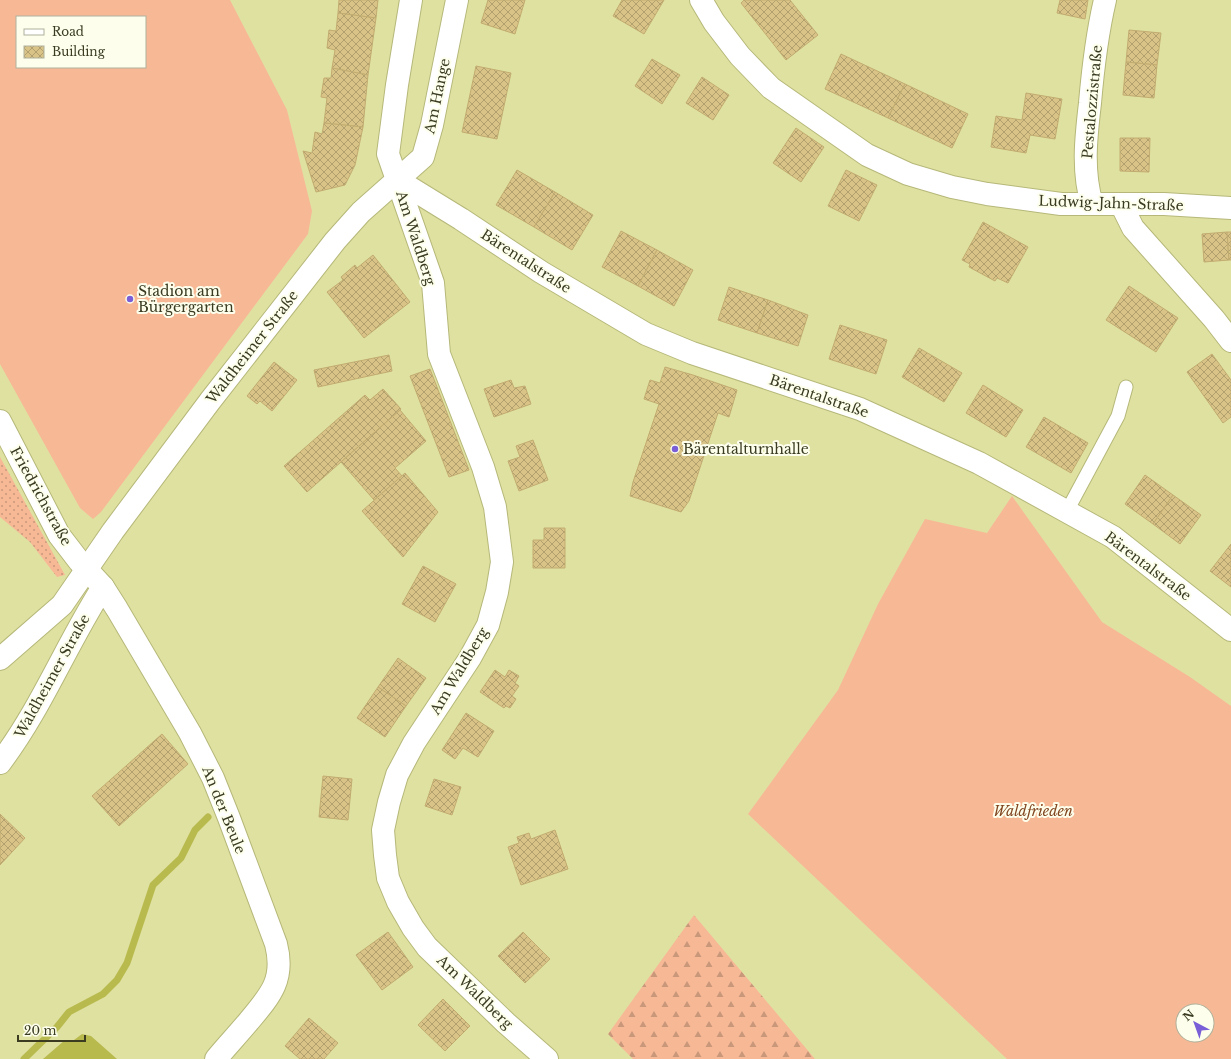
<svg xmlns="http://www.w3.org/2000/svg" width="1231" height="1059" viewBox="0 0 1231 1059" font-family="'Libre Baskerville',serif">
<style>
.grass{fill:url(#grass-dots)}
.forest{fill:url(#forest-firs)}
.garden{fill:#f7b896;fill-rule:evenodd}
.water{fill:#b9ba4e}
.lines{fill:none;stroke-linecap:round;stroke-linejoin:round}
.stream{stroke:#b9ba4e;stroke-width:7}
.building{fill:url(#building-cross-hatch);stroke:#c2ac70}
.lane-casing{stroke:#b6b879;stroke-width:15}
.street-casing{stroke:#b6b879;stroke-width:24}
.lane{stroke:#fff;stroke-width:13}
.street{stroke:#fff;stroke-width:22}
.poi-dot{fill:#795ed8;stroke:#fdffec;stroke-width:1.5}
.labels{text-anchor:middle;stroke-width:4;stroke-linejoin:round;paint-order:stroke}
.street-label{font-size:14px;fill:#3a3b21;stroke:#fdffec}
.poi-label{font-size:14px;fill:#3a3b21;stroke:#fdffec;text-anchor:start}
.park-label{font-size:14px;font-style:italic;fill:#814520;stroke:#fdffec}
</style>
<defs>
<pattern id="grass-dots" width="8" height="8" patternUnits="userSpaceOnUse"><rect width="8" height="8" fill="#f7b896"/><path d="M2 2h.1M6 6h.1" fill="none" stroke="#c9977a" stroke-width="1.8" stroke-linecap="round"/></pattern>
<pattern id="forest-firs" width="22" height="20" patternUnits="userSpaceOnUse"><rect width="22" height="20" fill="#f7b896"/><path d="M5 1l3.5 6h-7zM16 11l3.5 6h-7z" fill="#c9977a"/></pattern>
<pattern id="building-cross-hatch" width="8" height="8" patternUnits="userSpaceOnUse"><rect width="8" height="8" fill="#dac387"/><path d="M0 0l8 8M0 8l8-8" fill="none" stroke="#b2a06e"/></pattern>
</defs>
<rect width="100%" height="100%" fill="#dfe1a1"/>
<!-- grass -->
<polygon class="grass" points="0,457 65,575 57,577 30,542 0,517"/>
<!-- forest -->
<polygon class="forest" points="694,915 815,1059 633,1059 608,1034"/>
<!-- garden -->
<g class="garden">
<path d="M0 0H230L287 110 312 211 308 234 101 512 93 519 80 508 0 364ZM17 17H145V67H17Z"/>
<path d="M1012 496 1102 622 1190 677 1231 706V1059H1007L748 814 838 690 878 604 925 519 987 533ZM1183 1011H1207V1035H1183Z"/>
</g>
<!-- water -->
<polygon class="water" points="82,1034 91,1036 117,1059 43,1059 65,1040 74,1040"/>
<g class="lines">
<!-- stream -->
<polyline class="stream" points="24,1059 57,1027 69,1012 103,994 117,980 127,963 153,885 181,858 195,830 208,817"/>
</g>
<!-- building -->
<g class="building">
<polygon points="339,0 378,0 376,18 338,13"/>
<polygon points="488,0 525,0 515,34 481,23"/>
<polygon points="622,0 664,0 644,34 613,16"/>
<polygon points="744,0 790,0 818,35 786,60 741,3"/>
<polygon points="1060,0 1088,0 1085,19 1057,13"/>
<polygon points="338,13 376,18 368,75 332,68 335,50 327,48 329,30 336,31"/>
<polygon points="1129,30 1161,33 1157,65 1126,62"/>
<polygon points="841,54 905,84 888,118 825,89"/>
<polygon points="652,59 680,75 662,104 635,86"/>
<polygon points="1126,62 1157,65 1154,98 1123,95"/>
<polygon points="476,66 511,73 497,139 462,132"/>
<polygon points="332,68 368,75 363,127 324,123 327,98 321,97 324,78 331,78"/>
<polygon points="702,77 729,95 713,120 686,103"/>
<polygon points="905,84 968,114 952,148 888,118"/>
<polygon points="1026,93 1062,99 1055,139 1030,135 1026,153 991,147 996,116 1022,120"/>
<polygon points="324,123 363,127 355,165 345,185 316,192 303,151 312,153 315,132 322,134"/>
<polygon points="796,128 824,147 801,182 773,163"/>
<polygon points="1120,138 1150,138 1149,172 1120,171"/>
<polygon points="517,170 555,192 534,227 496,205"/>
<polygon points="846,170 877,185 859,221 828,206"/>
<polygon points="555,192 593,215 572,250 534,227"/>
<polygon points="983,222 1028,247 1008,283 997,278 995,281 969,267 970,264 962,260"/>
<polygon points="621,231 657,250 638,286 602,267"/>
<polygon points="1227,232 1229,260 1204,262 1202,234"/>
<polygon points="1227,232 1231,232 1231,260 1229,260"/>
<polygon points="657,250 693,270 674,306 638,286"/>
<polygon points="373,255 410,302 364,338 327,292 343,280 341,277 355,265 357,268"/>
<polygon points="1129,286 1178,318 1156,352 1106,320"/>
<polygon points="729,287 768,300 757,333 718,320"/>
<polygon points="768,300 808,315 798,346 757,333"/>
<polygon points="840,325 887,340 876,374 829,359"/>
<polygon points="919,348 962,373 944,402 902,377"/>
<polygon points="1212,354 1231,380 1231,417 1223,423 1187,372"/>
<polygon points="389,355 392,371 318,387 314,370"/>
<polygon points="274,362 297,380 272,411 260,401 257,404 247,396"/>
<polygon points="665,367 693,375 737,390 729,417 718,413 689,501 681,512 630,496 633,482 659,404 644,399 650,380 660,383"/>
<polygon points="430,369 469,470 449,477 410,376"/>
<polygon points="511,380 514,388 525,386 531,404 494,417 484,389"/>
<polygon points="983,385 1023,410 1006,437 966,413"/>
<polygon points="383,389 401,409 307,492 284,466 365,395 370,400"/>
<polygon points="400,410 426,441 395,468 402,476 374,500 341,462"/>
<polygon points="1044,417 1088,443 1071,473 1026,447"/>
<polygon points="533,440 548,480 519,491 508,461 520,457 516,446"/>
<polygon points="405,473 438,512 403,557 362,511"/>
<polygon points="1145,475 1173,495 1153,524 1125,504"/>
<polygon points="1173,495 1201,515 1180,544 1153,524"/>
<polygon points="544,528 565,528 565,568 533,568 533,540 544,540"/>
<polygon points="1231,544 1231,587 1210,571"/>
<polygon points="423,566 456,584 435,622 402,604"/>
<polygon points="398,658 426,678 406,706 378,687"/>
<polygon points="495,670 505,677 509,670 519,676 515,683 519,686 512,696 516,699 510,708 506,706 504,708 480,692"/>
<polygon points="378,687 406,706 385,737 357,718"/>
<polygon points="466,713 494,731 478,757 463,748 455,759 442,750"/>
<polygon points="162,734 188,764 119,826 92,796"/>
<polygon points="323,776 352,779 348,820 319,817"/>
<polygon points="434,779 461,787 452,815 425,806"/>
<polygon points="0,814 25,838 0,865"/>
<polygon points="555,830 568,869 521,885 508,847 519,843 517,837 529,833 531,839"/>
<polygon points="388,932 413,967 382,990 356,955"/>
<polygon points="523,932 550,959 525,983 498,956"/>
<polygon points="443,999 470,1026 445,1051 418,1025"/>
<polygon points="309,1018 338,1043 324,1059 300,1059 285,1046"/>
</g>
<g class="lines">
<defs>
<polyline id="lane" points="1067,511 1118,416 1126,387"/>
<g id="street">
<polyline points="411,0 397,85 388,154 433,283 439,354 483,467 495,507 502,562 497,592 488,625 470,658 414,743 397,775 389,802 383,830 385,855 388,878 398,902 413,928 427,947 506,1023 547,1059"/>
<polyline points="701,0 714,22 740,56 771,88 867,155 908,174 952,187 987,194 1061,204 1164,204 1231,208"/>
<polyline points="396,179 461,219 541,272 646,334 692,353 860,409 979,463 1113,537 1231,630"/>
<path d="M1092 204C1082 171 1086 137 1090 103 1093 68 1097 34 1105 0"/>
<polyline points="1121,204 1133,228 1214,319 1231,341"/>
<path d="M0 421 59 535 79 561 103 587 117 609 190 733 213 778 229 818 276 944C285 979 271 995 249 1021 238 1034 227 1046 216 1059"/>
<polyline points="0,659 62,605 113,531 210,401 335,241 361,212 423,157 432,125 457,0"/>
<path d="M0 763C41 709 66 645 103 587"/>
</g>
</defs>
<!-- lane casing -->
<use href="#lane" class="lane-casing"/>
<!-- street casing -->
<use href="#street" class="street-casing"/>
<!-- lane -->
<use href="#lane" class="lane"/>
<!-- street -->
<use href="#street" class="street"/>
</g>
<!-- markers -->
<g class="poi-dot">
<circle cx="130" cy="299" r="4"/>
<circle cx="675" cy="449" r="4"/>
</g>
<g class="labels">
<!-- street labels -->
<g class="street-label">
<text transform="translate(437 96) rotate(-78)" y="5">Am Hange</text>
<text transform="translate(1092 102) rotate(-85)" y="5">Pestalozzistraße</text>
<text transform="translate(1111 203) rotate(2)" y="5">Ludwig-Jahn-Straße</text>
<text transform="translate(416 238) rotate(72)" y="5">Am Waldberg</text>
<text transform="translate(526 261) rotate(33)" y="5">Bärentalstraße</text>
<text transform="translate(252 347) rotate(-52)" y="5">Waldheimer Straße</text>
<text transform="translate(819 396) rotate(19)" y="5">Bärentalstraße</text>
<text transform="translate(41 496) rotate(61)" y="5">Friedrichstraße</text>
<text transform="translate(1148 566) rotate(37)" y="5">Bärentalstraße</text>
<text transform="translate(459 671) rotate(-59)" y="5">Am Waldberg</text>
<text transform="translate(52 676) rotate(-61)" y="5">Waldheimer Straße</text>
<text transform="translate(224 810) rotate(68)" y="5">An der Beule</text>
<text transform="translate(475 992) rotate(44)" y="5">Am Waldberg</text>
</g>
<!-- poi labels -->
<g class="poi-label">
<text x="138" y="296">Stadion am<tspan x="138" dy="16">Bürgergarten</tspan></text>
<text x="683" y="454">Bärentalturnhalle</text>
</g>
<!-- park labels -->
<g class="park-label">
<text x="1033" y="816">Waldfrieden</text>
</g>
</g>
<!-- legend -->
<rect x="16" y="16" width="130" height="52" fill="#fdffec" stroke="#afb19b"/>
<rect x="24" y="29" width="20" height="6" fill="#ffffff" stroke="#afb19b"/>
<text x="52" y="36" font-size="12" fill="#3a3b21">Road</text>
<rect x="24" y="46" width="20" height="12" fill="url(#building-cross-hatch)" stroke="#afb19b"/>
<text x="52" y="56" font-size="12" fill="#3a3b21">Building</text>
<!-- north arrow -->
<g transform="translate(1195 1023) rotate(319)"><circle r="19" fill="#fdffec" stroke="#afb19b"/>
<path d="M0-3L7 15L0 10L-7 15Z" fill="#795ed8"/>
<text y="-6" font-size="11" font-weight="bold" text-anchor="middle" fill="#3a3b21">N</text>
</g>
<!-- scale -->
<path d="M18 1035v6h67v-6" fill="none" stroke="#3a3b21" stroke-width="2"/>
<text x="24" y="1035" font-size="12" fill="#3a3b21" stroke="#fdffec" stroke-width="3" paint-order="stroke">20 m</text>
</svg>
